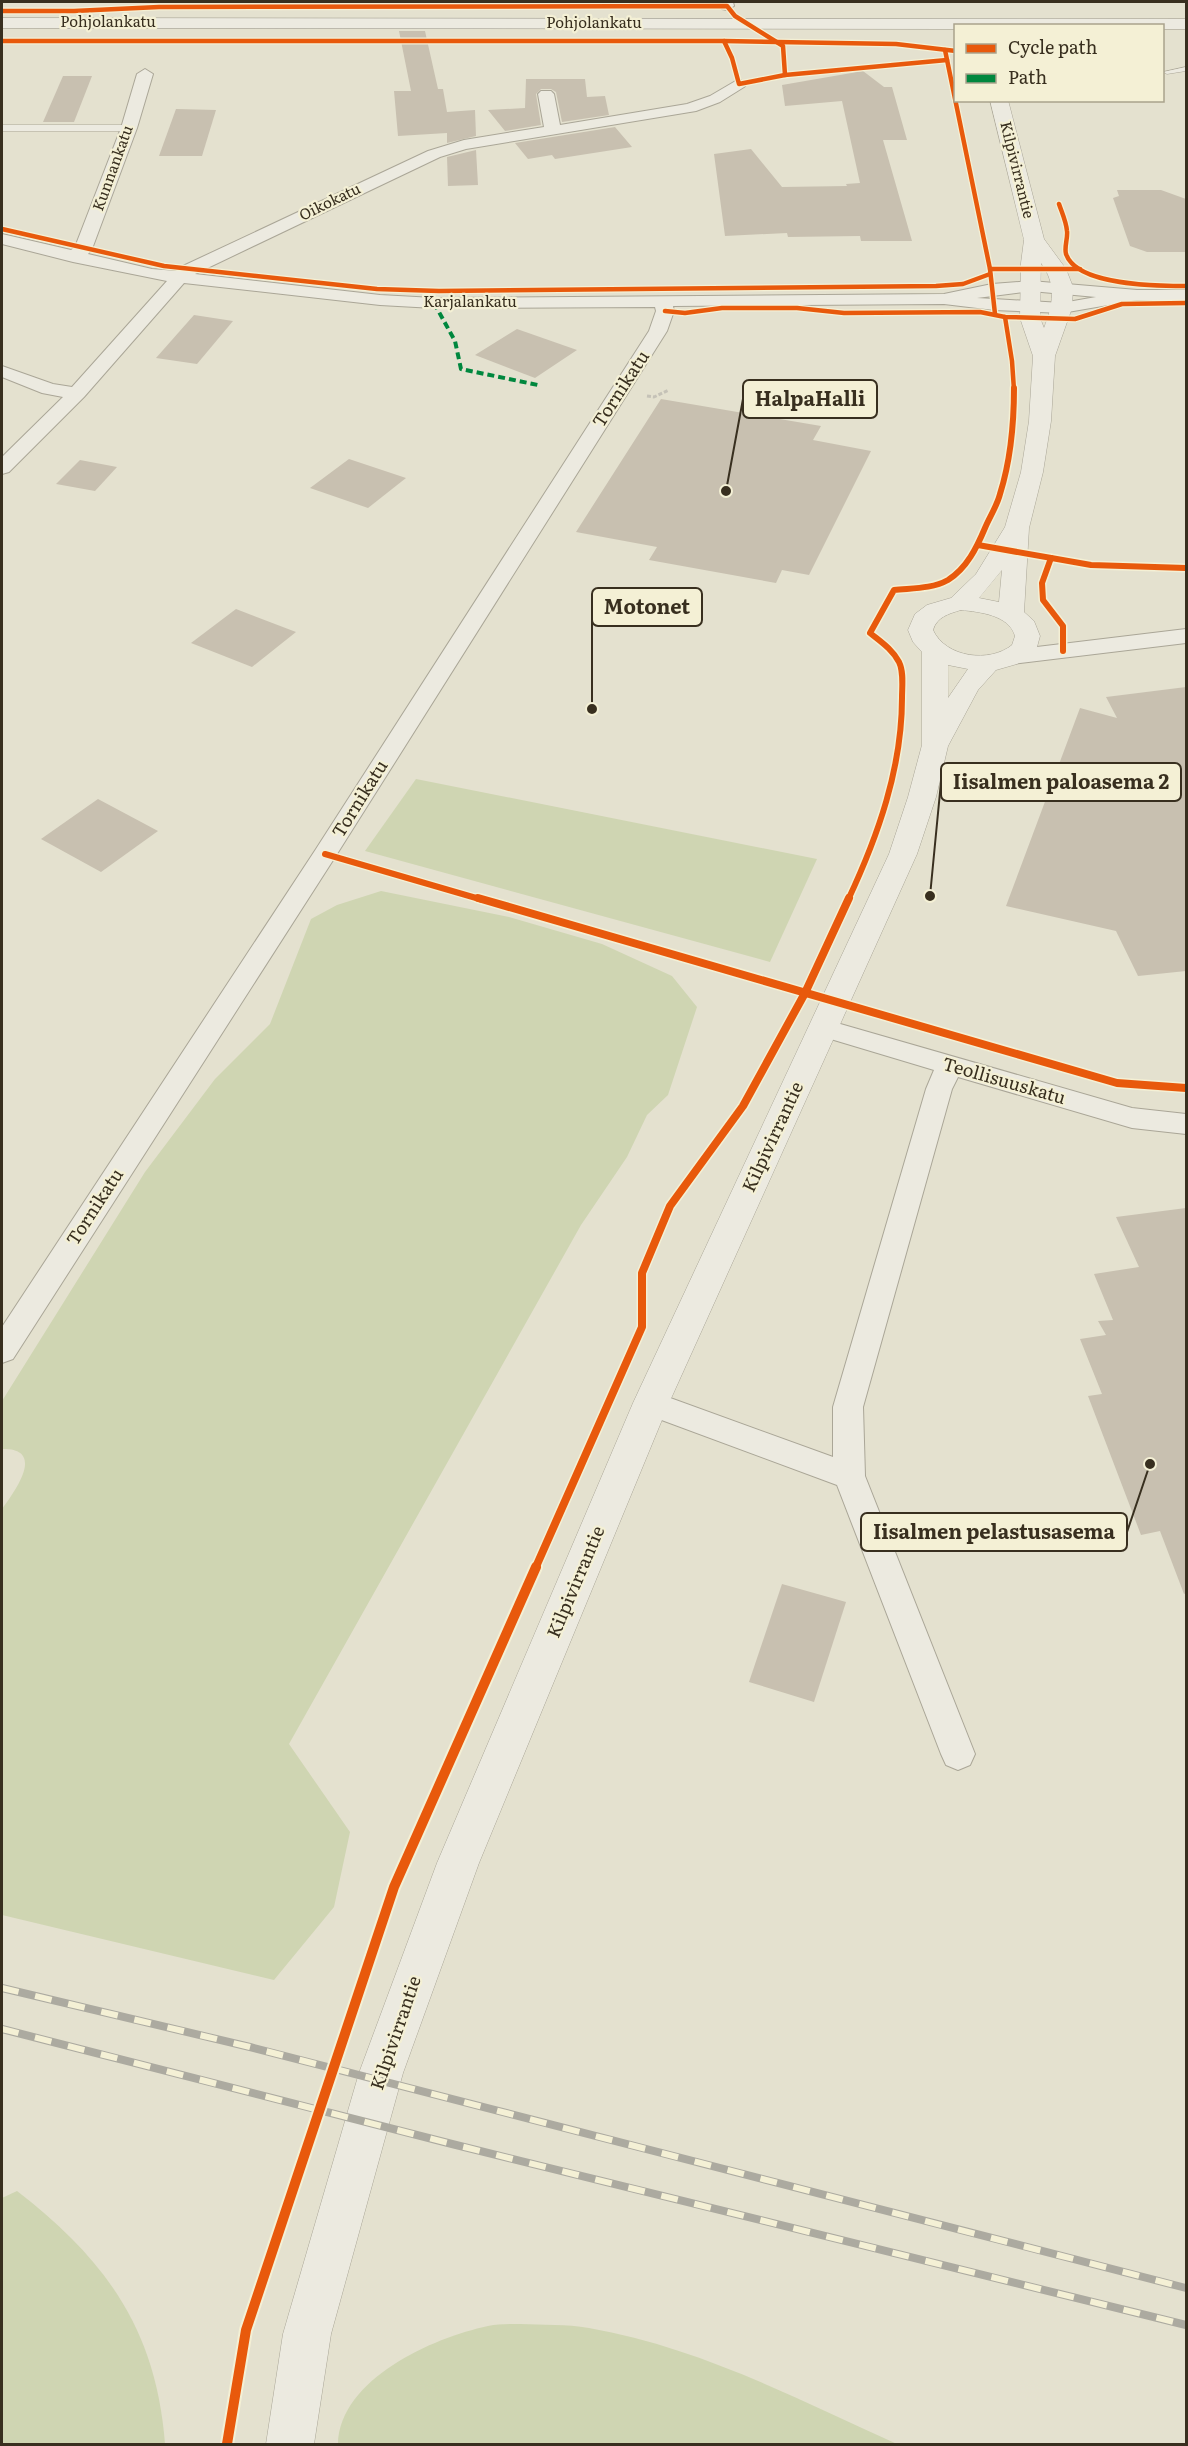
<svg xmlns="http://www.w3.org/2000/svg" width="1188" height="2446" viewBox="0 0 1188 2446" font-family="Literata,serif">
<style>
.green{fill:#cfd5b2}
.building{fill:#c8c0b0}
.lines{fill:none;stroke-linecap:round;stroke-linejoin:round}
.service-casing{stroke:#aaa697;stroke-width:1}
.minor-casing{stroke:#aaa697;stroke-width:2}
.tertiary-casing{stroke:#aaa697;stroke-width:1}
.secondary-casing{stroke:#999588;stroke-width:1}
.path{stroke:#c5c2b7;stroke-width:3;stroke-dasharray:4 2;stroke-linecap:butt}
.service{fill:#eceae0;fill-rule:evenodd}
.minor{fill:#eceae0;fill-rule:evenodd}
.tertiary{fill:#eceae0;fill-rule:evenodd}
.secondary{fill:#eceae0;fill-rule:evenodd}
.rail-casing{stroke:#acaaa0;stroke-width:8}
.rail{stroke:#f4f0d5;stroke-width:6;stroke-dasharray:17;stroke-linecap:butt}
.quiet{stroke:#00873e;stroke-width:4;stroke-dasharray:7 4;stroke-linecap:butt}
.cycleway-far3-casing{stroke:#f4f0d5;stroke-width:7}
.cycleway-far2-casing{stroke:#f4f0d5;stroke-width:9}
.cycleway-far1-casing{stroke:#f4f0d5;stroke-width:11}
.cycleway-casing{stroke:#f4f0d5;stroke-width:14}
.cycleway-far3{stroke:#e8590c;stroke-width:4.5}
.cycleway-far2{stroke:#e8590c;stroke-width:6}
.cycleway-far1{stroke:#e8590c;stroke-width:8}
.cycleway{stroke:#e8590c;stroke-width:10}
.labels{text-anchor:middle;stroke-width:4.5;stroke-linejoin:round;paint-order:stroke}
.far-street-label{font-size:15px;fill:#382f1f;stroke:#f4f0d5}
.street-label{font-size:18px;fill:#382f1f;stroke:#f4f0d5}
.leader{fill:none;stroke:#382f1f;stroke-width:2}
.callout-dot{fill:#382f1f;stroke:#f4f0d5;stroke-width:2}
.callout{fill:#f4f0d5;stroke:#382f1f;stroke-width:2}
.callout-label{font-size:20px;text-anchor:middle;font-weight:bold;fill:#382f1f}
</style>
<rect width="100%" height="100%" fill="#e4e1cf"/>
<!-- green -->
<g class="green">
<polygon points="416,779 817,859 770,962 365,851"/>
<path d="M381 891 509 917 602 944 672 976 697 1007 668 1095 647 1115 627 1157 581 1225 289 1744 350 1832 334 1907 274 1980 2 1915V1509C16 1490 46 1448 2 1449V1401L145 1172 215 1079 270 1024 311 919 337 905Z"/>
<path d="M17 2191C106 2260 156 2329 165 2444H2V2198Z"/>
<path d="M520 2324C543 2325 566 2324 589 2328 698 2347 798 2399 897 2444H338C340 2379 432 2338 488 2326 498 2324 509 2324 520 2324Z"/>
</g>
<!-- building -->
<g class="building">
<polygon points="399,31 425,31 438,89 443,89 447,112 475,110 476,136 447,143 447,133 398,136 394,91 411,91"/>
<polygon points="863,71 884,87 892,87 907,140 883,140 912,241 861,241 860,236 788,237 787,233 725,236 714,154 751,149 782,187 847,186 846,184 860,183 842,101 785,106 782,85"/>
<polygon points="63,76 92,76 74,122 43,122"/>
<polygon points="526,79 585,79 587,97 605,96 609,115 562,122 556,92 551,89 541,89 536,94 541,125 505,131 488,110 525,108"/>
<polygon points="176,109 216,110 202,156 159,156"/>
<polygon points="615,127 632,147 555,159 552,155 528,159 515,143"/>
<polygon points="476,150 478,185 448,186 447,157"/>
<polygon points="1117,190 1161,190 1186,199 1186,252 1147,252 1130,246 1113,198 1119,196"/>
<polygon points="194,315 233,321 197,364 156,358"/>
<polygon points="517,329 577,350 535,378 475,355"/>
<polygon points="661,399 821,426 813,440 871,451 809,575 782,570 776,583 649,560 657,547 576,532"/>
<polygon points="349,459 406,478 368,508 310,488"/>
<polygon points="80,460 117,467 95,491 56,484"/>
<polygon points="236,609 296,632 252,667 191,643"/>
<polygon points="1186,687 1186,971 1138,976 1116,931 1006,906 1080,708 1117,718 1106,697"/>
<polygon points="98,799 158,831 101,872 41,839"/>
<polygon points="1186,1208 1186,1593 1184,1594 1160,1531 1141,1535 1088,1396 1102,1394 1080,1339 1106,1335 1098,1321 1113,1320 1094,1274 1139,1267 1116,1217"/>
<polygon points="782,1584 846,1602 814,1702 749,1682"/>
</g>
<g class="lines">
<defs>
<g id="service">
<polygon points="1186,67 1186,71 1167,74 1163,72"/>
<polygon points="2,125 129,125 133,128 129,131 2,131"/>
</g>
<g id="minor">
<polygon points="719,2 733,2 734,6 727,10 722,9"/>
<path d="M145 69 153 74 137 128 92 249 88 254 152 269 176 271 183 266 428 151 464 140 544 127 538 94 541 91H551L554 94 560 125 687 104 710 96 739 79 747 84 744 87 720 102 696 111 466 149 440 157 195 274 380 295 434 298 944 294 992 284 1031 281 1137 290H1186V300H1137L1062 313 994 310 944 304 673 306 674 311 667 331 337 854 13 1359 2 1363V1327L316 849 649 331 656 311 655 307 434 308 380 305 184 283 84 397 9 472 2 474V457L63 397 42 393 2 377V366L53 384 72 387 167 281 73 262 2 244V234L71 250 75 247 121 128 137 74ZM1031 291 1096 297 1062 303 977 298Z"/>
<polygon points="1186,629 1186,643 1011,664 1003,662 1000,657 1003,652 1011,650"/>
<polygon points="823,1019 1132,1108 1186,1114 1186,1134 1132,1128 958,1077 952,1089 863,1407 865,1476 975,1754 970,1765 958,1770 946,1765 941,1754 837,1485 640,1412 636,1403 640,1394 651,1391 833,1457 833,1407 926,1089 934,1070 814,1034 810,1028 814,1022"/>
</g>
<path id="tertiary" d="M990 100H1008L1044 239 1066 269 1073 287 1072 308 1055 356 1051 421 1043 472 1029 528 1024 612 1034 621 1040 636 1037 647 1030 655 1017 664 996 670 978 690 948 746 936 797 917 854 669 1403 479 1863 403 2073 331 2334 314 2444H266L283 2334 359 2073 437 1863 633 1403 889 854 908 797 922 745V652L913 642 908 630 915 614 927 605 951 598 976 574 1005 527 1021 472 1029 421 1033 356 1020 318 1021 263 1024 240ZM1041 263C1057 284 1053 305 1044 328L1040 318ZM1002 570 999 602 979 598ZM961 610C980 612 1009 615 1015 636L1012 645C990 663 946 658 933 630 937 617 948 614 961 610ZM948 665 968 669 948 698Z"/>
<polygon id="secondary" points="2,18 1186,19 1186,29 1162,29 1162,26 956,26 956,29 2,28"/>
</defs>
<!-- service casing -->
<use href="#service" class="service-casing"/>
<!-- minor casing -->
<use href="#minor" class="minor-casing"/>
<!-- tertiary casing -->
<use href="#tertiary" class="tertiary-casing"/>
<!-- secondary casing -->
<use href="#secondary" class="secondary-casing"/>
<!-- path -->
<polyline class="path" points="647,396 654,397 669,390"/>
<!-- service -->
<use href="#service" class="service"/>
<!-- minor -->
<use href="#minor" class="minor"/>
<!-- tertiary -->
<use href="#tertiary" class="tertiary"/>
<!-- secondary -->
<use href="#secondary" class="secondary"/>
<defs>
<g id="rail">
<polyline points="2,1988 250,2047 1186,2288"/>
<polyline points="2,2029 452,2144 1186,2325"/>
</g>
</defs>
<!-- rail casing -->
<use href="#rail" class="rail-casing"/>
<!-- rail -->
<use href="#rail" class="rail"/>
<!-- quiet -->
<polyline class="quiet" points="434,303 455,341 461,369 538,385"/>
<defs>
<g id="cycleway-far3">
<polyline points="2,11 74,11 159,7 727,6 735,16 783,46 785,75"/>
<polyline points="2,41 724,41 896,44 956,51"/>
<polyline points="724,41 732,58 739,84 785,75 947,60"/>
<polyline points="945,50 990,269 995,314"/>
<path d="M1059 204C1062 213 1066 221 1067 231 1068 238 1064 247 1066 254 1077 286 1158 286 1186 286"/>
<polyline points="2,229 164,266 377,289 439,291 936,286 963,284 990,274"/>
<polyline points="990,269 1080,269"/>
<polyline points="665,311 685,313 722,308 797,308 844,313 980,312 1005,317 1075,319 1122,304 1186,303"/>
<polyline points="1005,317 1012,361 1014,390"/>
</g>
<g id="cycleway-far2">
<polyline points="978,545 1091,565 1186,568"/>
<polyline points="1051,558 1042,583 1043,600 1063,626 1063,651"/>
<polyline points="325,854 483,900"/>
<path d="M848 900C878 836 902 768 902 698 902 686 904 672 899 662 892 649 881 642 870 633L894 590C912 588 932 589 948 580 967 568 977 547 985 528 990 516 997 506 1000 494 1011 459 1014 424 1014 388"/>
</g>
<g id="cycleway-far1">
<polyline points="478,898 1117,1083 1186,1088"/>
<polyline points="535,1569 642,1327 642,1273 670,1206 743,1106 805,993 849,898"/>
</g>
<polyline id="cycleway" points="227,2444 246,2330 394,1887 536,1567"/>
</defs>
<!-- cycleway-far3 casing -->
<use href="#cycleway-far3" class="cycleway-far3-casing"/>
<!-- cycleway-far2 casing -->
<use href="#cycleway-far2" class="cycleway-far2-casing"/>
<!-- cycleway-far1 casing -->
<use href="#cycleway-far1" class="cycleway-far1-casing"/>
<!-- cycleway casing -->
<use href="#cycleway" class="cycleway-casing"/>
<!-- cycleway-far3 -->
<use href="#cycleway-far3" class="cycleway-far3"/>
<!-- cycleway-far2 -->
<use href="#cycleway-far2" class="cycleway-far2"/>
<!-- cycleway-far1 -->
<use href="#cycleway-far1" class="cycleway-far1"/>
<!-- cycleway -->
<use href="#cycleway" class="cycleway"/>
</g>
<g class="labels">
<!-- far-street labels -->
<g class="far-street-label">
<text x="108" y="27">Pohjolankatu</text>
<text x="594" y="28">Pohjolankatu</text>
<text transform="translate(113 168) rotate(-70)" y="5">Kunnankatu</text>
<text transform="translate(1017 170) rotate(76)" y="5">Kilpivirrantie</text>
<text transform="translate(330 202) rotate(-26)" y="5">Oikokatu</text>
<text x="470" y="307">Karjalankatu</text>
</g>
<!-- street labels -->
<g class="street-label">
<text transform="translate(621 389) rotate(-57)" y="6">Tornikatu</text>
<text transform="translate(360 799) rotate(-58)" y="6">Tornikatu</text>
<text transform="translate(1004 1081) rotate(16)" y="6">Teollisuuskatu</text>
<text transform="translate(773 1137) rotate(-65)" y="6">Kilpivirrantie</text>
<text transform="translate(95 1207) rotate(-57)" y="6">Tornikatu</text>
<text transform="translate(576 1582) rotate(-67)" y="6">Kilpivirrantie</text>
<text transform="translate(396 2033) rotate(-71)" y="6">Kilpivirrantie</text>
</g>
</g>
<!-- callouts -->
<path class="leader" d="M726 491L743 399M592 709L592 607M930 896L941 782M1150 1464L1127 1532"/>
<g class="callout-dot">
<circle cx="726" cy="491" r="6"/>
<circle cx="592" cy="709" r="6"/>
<circle cx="930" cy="896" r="6"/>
<circle cx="1150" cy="1464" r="6"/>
</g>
<g class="callout">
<rect x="743" y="380" width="134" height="38" rx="6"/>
<rect x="592" y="588" width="110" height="38" rx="6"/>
<rect x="941" y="763" width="240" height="38" rx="6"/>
<rect x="861" y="1513" width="266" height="38" rx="6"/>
</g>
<g class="callout-label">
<text x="810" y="406">HalpaHalli</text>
<text x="647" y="614">Motonet</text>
<text x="1061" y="789">Iisalmen paloasema 2</text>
<text x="994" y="1539">Iisalmen pelastusasema</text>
</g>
<!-- border -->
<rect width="1188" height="2446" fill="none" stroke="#382f1f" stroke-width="6"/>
<!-- legend -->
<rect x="954" y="24" width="210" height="78" fill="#f4f0d5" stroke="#a9a38c" stroke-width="1.5"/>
<rect x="966" y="44" width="30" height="9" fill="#e8590c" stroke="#a9a38c" stroke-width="1.5"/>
<text x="1008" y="54" font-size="18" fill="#382f1f">Cycle path</text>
<rect x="966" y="74" width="30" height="9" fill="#00873e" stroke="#a9a38c" stroke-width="1.5"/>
<text x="1008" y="84" font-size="18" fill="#382f1f">Path</text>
</svg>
